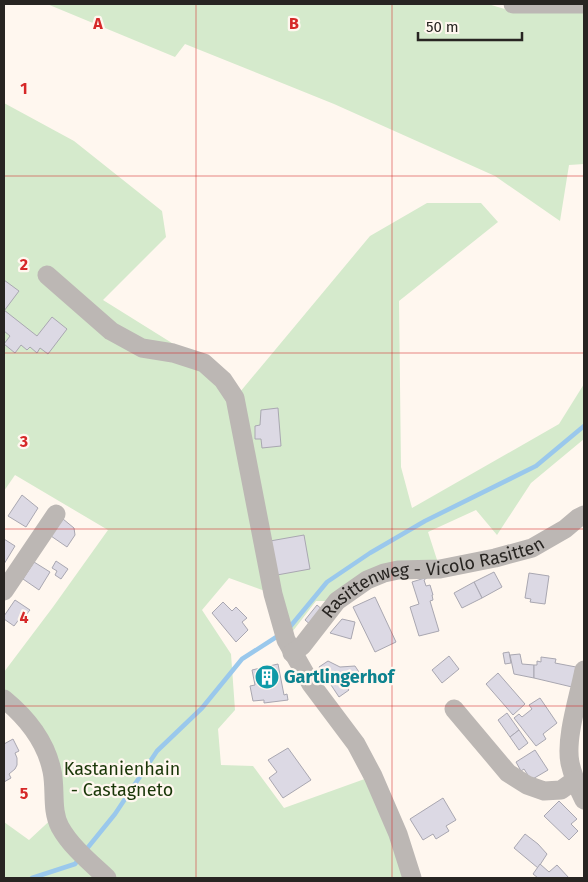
<svg xmlns="http://www.w3.org/2000/svg" width="588" height="882" viewBox="0 0 588 882" font-family="'Fira Sans',sans-serif">
<style>
.green{fill:#d5eacc}
.lines{fill:none;stroke-linecap:round;stroke-linejoin:round}
.stream{stroke:#9ac8ec;stroke-width:4.5}
.building{fill:#dcd9e4;stroke:#a9a7b1}
.minor{stroke:#bcb7b4;stroke-width:19}
.grid{fill:none;stroke:#d62828;stroke-width:1;stroke-opacity:0.55}
.labels{text-anchor:middle;stroke-width:4.5;stroke-linejoin:round;paint-order:stroke}
.street-label{font-size:18px;fill:#282522;stroke:#fff7ef}
.culture-label{font-size:18px;font-weight:bold;fill:#0d838f;stroke:#fff7ef;text-anchor:start}
.park-label{font-size:18px;fill:#1a3708;stroke:#fff7ef}
.grid-label{font-size:16px;text-anchor:middle;font-weight:bold;fill:#d62828;stroke:#fff7ef;stroke-width:4.5;stroke-linejoin:round;paint-order:stroke}
</style>
<rect width="100%" height="100%" fill="#fff7ef"/>
<!-- green -->
<g class="green">
<polygon points="47,4 488,4 508,10 584,11 584,164 569,165 560,221 495,176 334,104 185,44 175,57"/>
<polygon points="4,103 74,141 162,211 166,237 103,300 204,363 235,398 370,236 427,203 481,203 498,222 399,301 401,467 412,508 559,424 584,384 584,439 531,483 497,535 476,510 428,532 440,569 398,570 337,601 316,601 286,640 273,594 229,578 202,610 231,654 235,710 218,729 221,765 253,766 284,808 373,776 412,878 4,878 4,822 29,840 58,813 58,787 4,691 4,672 53,607 108,530 15,475 4,491"/>
</g>
<g class="lines">
<!-- stream -->
<g class="stream">
<polyline points="289,628 327,582 370,553 425,521 536,466 584,426"/>
<polyline points="85,851 115,814 157,751 202,708 242,659 281,634"/>
<polyline points="32,878 75,864 79,859"/>
</g>
</g>
<!-- building -->
<g class="building">
<polygon points="4,280 19,291 4,311"/>
<polygon points="4,310 37,336 52,317 67,329 48,354 40,348 37,353 30,347 27,350 21,345 15,353 4,344 10,336 4,331"/>
<polygon points="278,408 281,446 262,448 261,439 255,439 255,426 260,425 261,410"/>
<polygon points="22,495 38,508 26,527 8,516"/>
<polygon points="63,519 74,528 75,535 67,547 51,536"/>
<polygon points="304,535 310,569 277,575 270,541"/>
<polygon points="4,539 15,546 4,564"/>
<polygon points="56,561 68,569 61,579 55,575 57,571 52,568"/>
<polygon points="34,562 50,572 39,590 23,579"/>
<polygon points="494,572 502,587 482,598 474,582"/>
<polygon points="529,573 549,576 545,604 530,602 531,599 525,598"/>
<polygon points="428,577 424,580 426,586 430,585 433,595 432,595 433,600 430,601 439,631 419,636 410,607 419,604 412,582"/>
<polygon points="474,582 482,598 462,608 454,593"/>
<polygon points="375,597 396,642 375,652 353,607"/>
<polygon points="15,600 30,610 25,616 23,614 14,626 4,619 4,616"/>
<polygon points="223,602 232,611 236,607 247,618 242,622 248,630 236,642 212,613"/>
<polygon points="317,605 324,611 312,626 305,620"/>
<polygon points="342,619 355,622 351,639 330,633"/>
<polygon points="509,652 511,663 505,664 503,653"/>
<polygon points="520,654 522,664 534,665 534,678 514,674 510,655"/>
<polygon points="449,656 459,669 442,683 432,670"/>
<polygon points="541,657 556,659 555,663 576,667 572,687 534,678 534,665 537,665 537,661 541,662"/>
<polygon points="328,661 340,667 355,666 361,675 346,686 349,690 339,697 319,667"/>
<polygon points="278,664 284,695 287,694 288,700 264,703 264,700 253,701 250,686 255,685 252,670"/>
<polygon points="498,673 525,704 513,715 486,684"/>
<polygon points="540,698 557,723 543,734 546,739 536,746 514,718 519,714 522,717 532,709 529,705"/>
<polygon points="507,713 519,730 510,737 498,720"/>
<polygon points="519,730 528,743 519,750 510,737"/>
<polygon points="13,739 19,751 15,753 17,758 17,765 15,769 9,774 11,778 4,782 4,744"/>
<polygon points="288,748 311,780 283,798 269,778 277,772 268,760"/>
<polygon points="535,750 548,770 531,780 524,769 521,771 516,762"/>
<polygon points="443,798 456,820 446,826 449,831 436,839 433,834 423,840 410,819"/>
<polygon points="559,801 577,819 571,824 578,831 569,840 544,816"/>
<polygon points="525,834 538,844 547,854 538,868 514,848"/>
<polygon points="540,864 549,872 557,865 569,878 538,878 533,874"/>
</g>
<g class="lines">
<!-- minor -->
<g class="minor">
<polyline points="513,4 584,4"/>
<polyline points="47,275 111,331 142,348 173,353 204,363 223,380 235,398 273,594 286,640 311,684 356,744 373,776 398,834 412,878"/>
<polyline points="4,591 56,514"/>
<path id="s1" d="M292 653 302 646 337 601 367 580 384 573 398 570 440 569 495 558 532 548 565 529 578 518 584 515"/>
<path d="M584 670C579 696 565 738 570 763 573 776 578 788 584 800"/>
<path d="M4 699C26 717 46 742 52 771 56 790 51 810 60 827 71 847 91 863 107 878"/>
<polyline points="454,709 508,773 527,785 544,791 561,790 575,780"/>
</g>
</g>
<!-- grid -->
<path class="grid" d="M196 4V878M392 4V878M4 176H584M4 353H584M4 529H584M4 706H584"/>
<!-- icons -->
<defs>
<symbol id="building-disc" viewBox="-11 -11 22 22"><circle r="9.5" fill="#0f9aa8" stroke="#fff7ef"/><path d="M-4-6H4V6H1V3H-1V6H-4ZM-2.5-4.3h1.7v1.8h-1.7ZM.8-4.3h1.7v1.8H.8ZM-2.5-1h1.7V.8h-1.7ZM.8-1h1.7V.8H.8Z" fill="#fff"/></symbol>
</defs>
<g fill-rule="evenodd">
<use href="#building-disc" x="253" y="663" width="28" height="28"/>
</g>
<g class="labels">
<!-- street labels -->
<g class="street-label">
<text dy="6" stroke="none"><textPath href="#s1" startOffset="169">Rasittenweg - Vicolo Rasitten</textPath></text>
</g>
<!-- culture labels -->
<g class="culture-label">
<text x="284" y="683">Gartlingerhof</text>
</g>
<!-- park labels -->
<g class="park-label">
<text x="122" y="775">Kastanienhain<tspan x="122" dy="21">- Castagneto</tspan></text>
</g>
</g>
<g class="grid-label">
<text x="98" y="29">A</text>
<text x="294" y="29">B</text>
<text x="24" y="94">1</text>
<text x="24" y="270">2</text>
<text x="24" y="447">3</text>
<text x="24" y="623">4</text>
<text x="24" y="799">5</text>
</g>
<!-- border -->
<rect width="588" height="882" fill="none" stroke="#282522" stroke-width="10"/>
<!-- scale -->
<path d="M418 32v8h104v-8" fill="none" stroke="#282522" stroke-width="2.5"/>
<text x="426" y="32" font-size="15" fill="#282522" stroke="#fff7ef" stroke-width="4" paint-order="stroke">50 m</text>
</svg>
